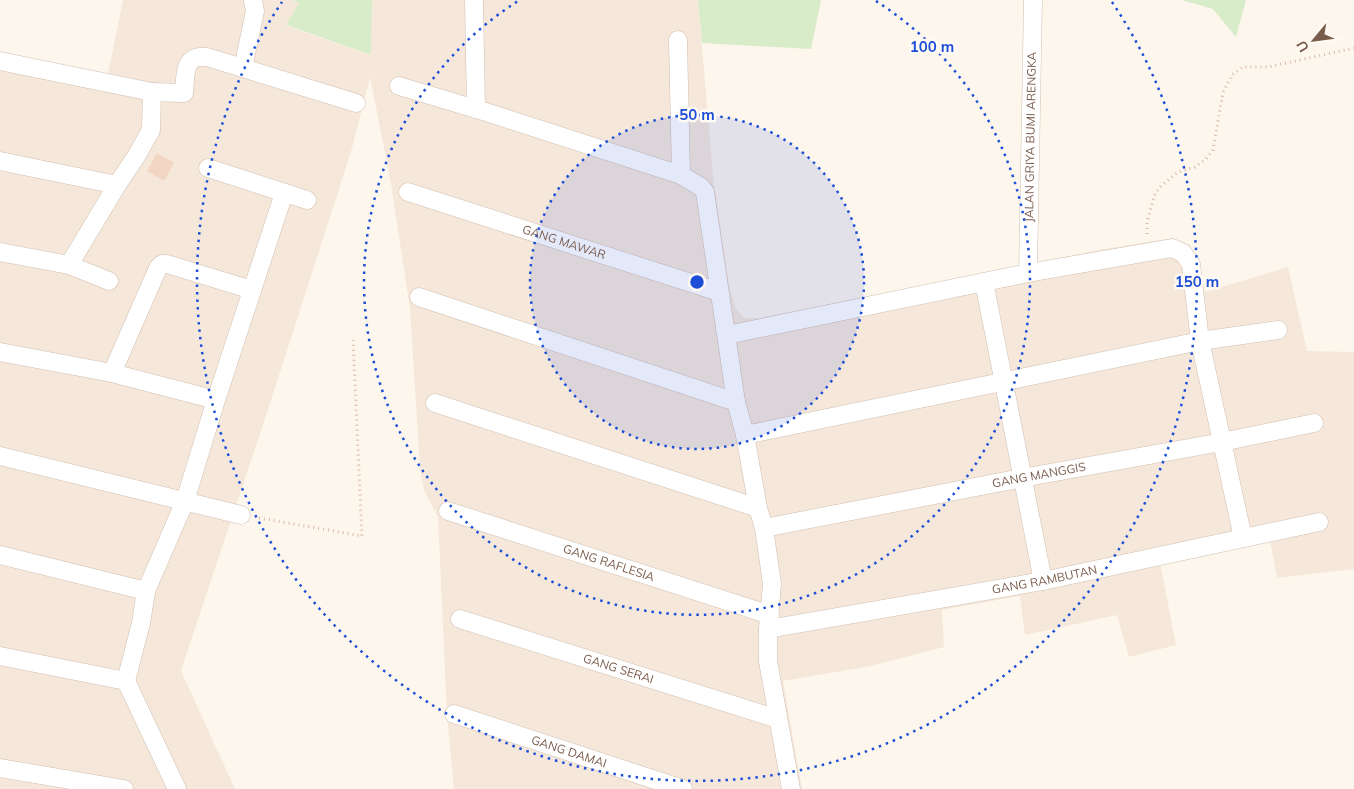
<svg xmlns="http://www.w3.org/2000/svg" width="1354" height="789" viewBox="0 0 1354 789" font-family="Mulish,sans-serif">
<style>
.residential{fill:#f5e8da}
.green{fill:#d8ecc9}
.building{fill:#f3d5c3}
.lines{fill:none;stroke-linecap:round;stroke-linejoin:round}
.minor-casing{stroke:#d1beb0;stroke-width:19}
.path{stroke:#d9b8a5;stroke-width:3;stroke-dasharray:1 4;stroke-linecap:butt}
.minor{stroke:#fff;stroke-width:18}
.ring{fill:none;stroke:#1d4ed8;stroke-width:2.5;stroke-dasharray:2.5 5}
.labels{text-anchor:middle;stroke-width:5;stroke-linejoin:round;paint-order:stroke}
.street-label{font-size:12px;fill:#7a5c4d;stroke:#fffaf3}
.centre{fill:#1d4ed8;stroke:#fffaf3;stroke-width:2.5}
.ring-label{font-size:15px;text-anchor:middle;font-weight:bold;fill:#1d4ed8;stroke:#fffaf3;stroke-width:5;stroke-linejoin:round;paint-order:stroke}
</style>
<rect width="100%" height="100%" fill="#fdf6ec"/>
<!-- residential -->
<polygon class="residential" points="123,0 292,0 300,2 287,26 370,55 372,0 698,0 713,175 729,285 735,307 744,318 760,318 1099,250 1172,238 1190,245 1205,292 1288,267 1307,351 1354,352 1354,569 1277,578 1270,541 1160,562 1176,645 1129,657 1117,615 1025,635 1020,596 942,610 944,647 871,666 783,681 802,789 454,789 447,715 438,517 424,490 420,468 410,309 391,184 370,77 351,152 263,425 181,671 235,789 0,789 0,53 108,74"/>
<!-- green -->
<g class="green">
<polygon points="292,0 372,0 371,55 286,25 299,3"/>
<polygon points="698,0 821,0 811,49 702,43"/>
<polygon points="1182,0 1246,0 1236,37 1213,9"/>
</g>
<!-- building -->
<polygon class="building" points="157,153 174,163 164,181 147,171"/>
<g class="lines">
<defs>
<g id="minor">
<polyline points="474,3 476,109"/>
<polyline points="678,40 681,175"/>
<polyline points="0,61 152,92"/>
<polyline points="243,68 255,11 253,0"/>
<polyline points="399,86 486,112 681,175 701,187 705,192 736,402 745,435 758,508 764,528 772,584 768,629 768,661 791,789"/>
<polyline points="0,161 117,185"/>
<polyline points="208,168 307,200"/>
<path id="s1" d="M408 192 719 292"/>
<path d="M0 252 69 265 117 185 137 155 151 130 152 92 184 93C186 75 182 55 207 57L356 103"/>
<polyline points="69,265 109,281"/>
<path id="s2" d="M1028 273 1033 0"/>
<polyline points="984,282 1043,581"/>
<polyline points="419,297 736,402"/>
<polyline points="727,335 1028,273 1172,248 1183,253 1191,264 1200,341 1243,538"/>
<polyline points="0,352 112,373 216,400"/>
<polyline points="112,373 158,268 162,264 167,264 252,290"/>
<polyline points="435,403 758,508"/>
<polyline points="745,435 1200,341 1278,330"/>
<polyline points="0,456 241,515"/>
<path id="s3" d="M448 511 770 615"/>
<path id="s4" d="M764 528 1022 478 1222 442 1314 423"/>
<polyline points="0,555 146,591"/>
<path id="s5" d="M460 619 778 719"/>
<path id="s6" d="M768 629 1043 581 1319 522"/>
<polyline points="0,656 126,681"/>
<path id="s7" d="M454 714 683 789"/>
<polyline points="0,768 124,789"/>
<polyline points="177,789 126,681 141,623 146,591 185,501 216,400 284,193"/>
</g>
</defs>
<!-- minor casing -->
<use href="#minor" class="minor-casing"/>
<!-- path -->
<g class="path">
<polyline points="1147,234 1147,223 1154,196 1160,187 1178,172 1195,167 1206,159 1213,150 1223,92 1232,75 1243,67 1268,67 1354,48"/>
<polyline points="259,518 362,536 353,340"/>
</g>
<!-- minor -->
<use href="#minor" class="minor"/>
</g>
<!-- distance rings -->
<circle cx="697" cy="282" r="167" fill="#1d4ed8" fill-opacity=".12"/>
<g class="ring">
<circle cx="697" cy="282" r="167"/>
<path d="M876 1A333 333 0 1 1 518 1"/>
<path d="M1112 2A500 500 0 1 1 282 2"/>
</g>
<g class="labels">
<!-- street labels -->
<g class="street-label">
<text dy="4" stroke="none"><textPath href="#s2" startOffset="136">JALAN GRIYA BUMI ARENGKA</textPath></text>
<text dy="4" stroke="none"><textPath href="#s1" startOffset="164">GANG MAWAR</textPath></text>
<text dy="4" stroke="none"><textPath href="#s4" startOffset="280">GANG MANGGIS</textPath></text>
<text dy="4" stroke="none"><textPath href="#s3" startOffset="169">GANG RAFLESIA</textPath></text>
<text dy="4" stroke="none"><textPath href="#s6" startOffset="281">GANG RAMBUTAN</textPath></text>
<text dy="4" stroke="none"><textPath href="#s5" startOffset="166">GANG SERAI</textPath></text>
<text dy="4" stroke="none"><textPath href="#s7" startOffset="121">GANG DAMAI</textPath></text>
</g>
</g>
<circle cx="697" cy="282" r="8" class="centre"/>
<g class="ring-label">
<text x="932" y="52">100 m</text>
<text x="697" y="120">50 m</text>
<text x="1197" y="287">150 m</text>
</g>
<!-- north arrow -->
<g transform="translate(1314 40) rotate(241)" stroke="#fffaf3" stroke-width="4" paint-order="stroke">
<path d="M0-4L9 19L0 12L-9 19Z" fill="#7a5c4d"/>
<text y="-8" font-size="14" font-weight="bold" text-anchor="middle" fill="#7a5c4d">U</text>
</g>
</svg>
